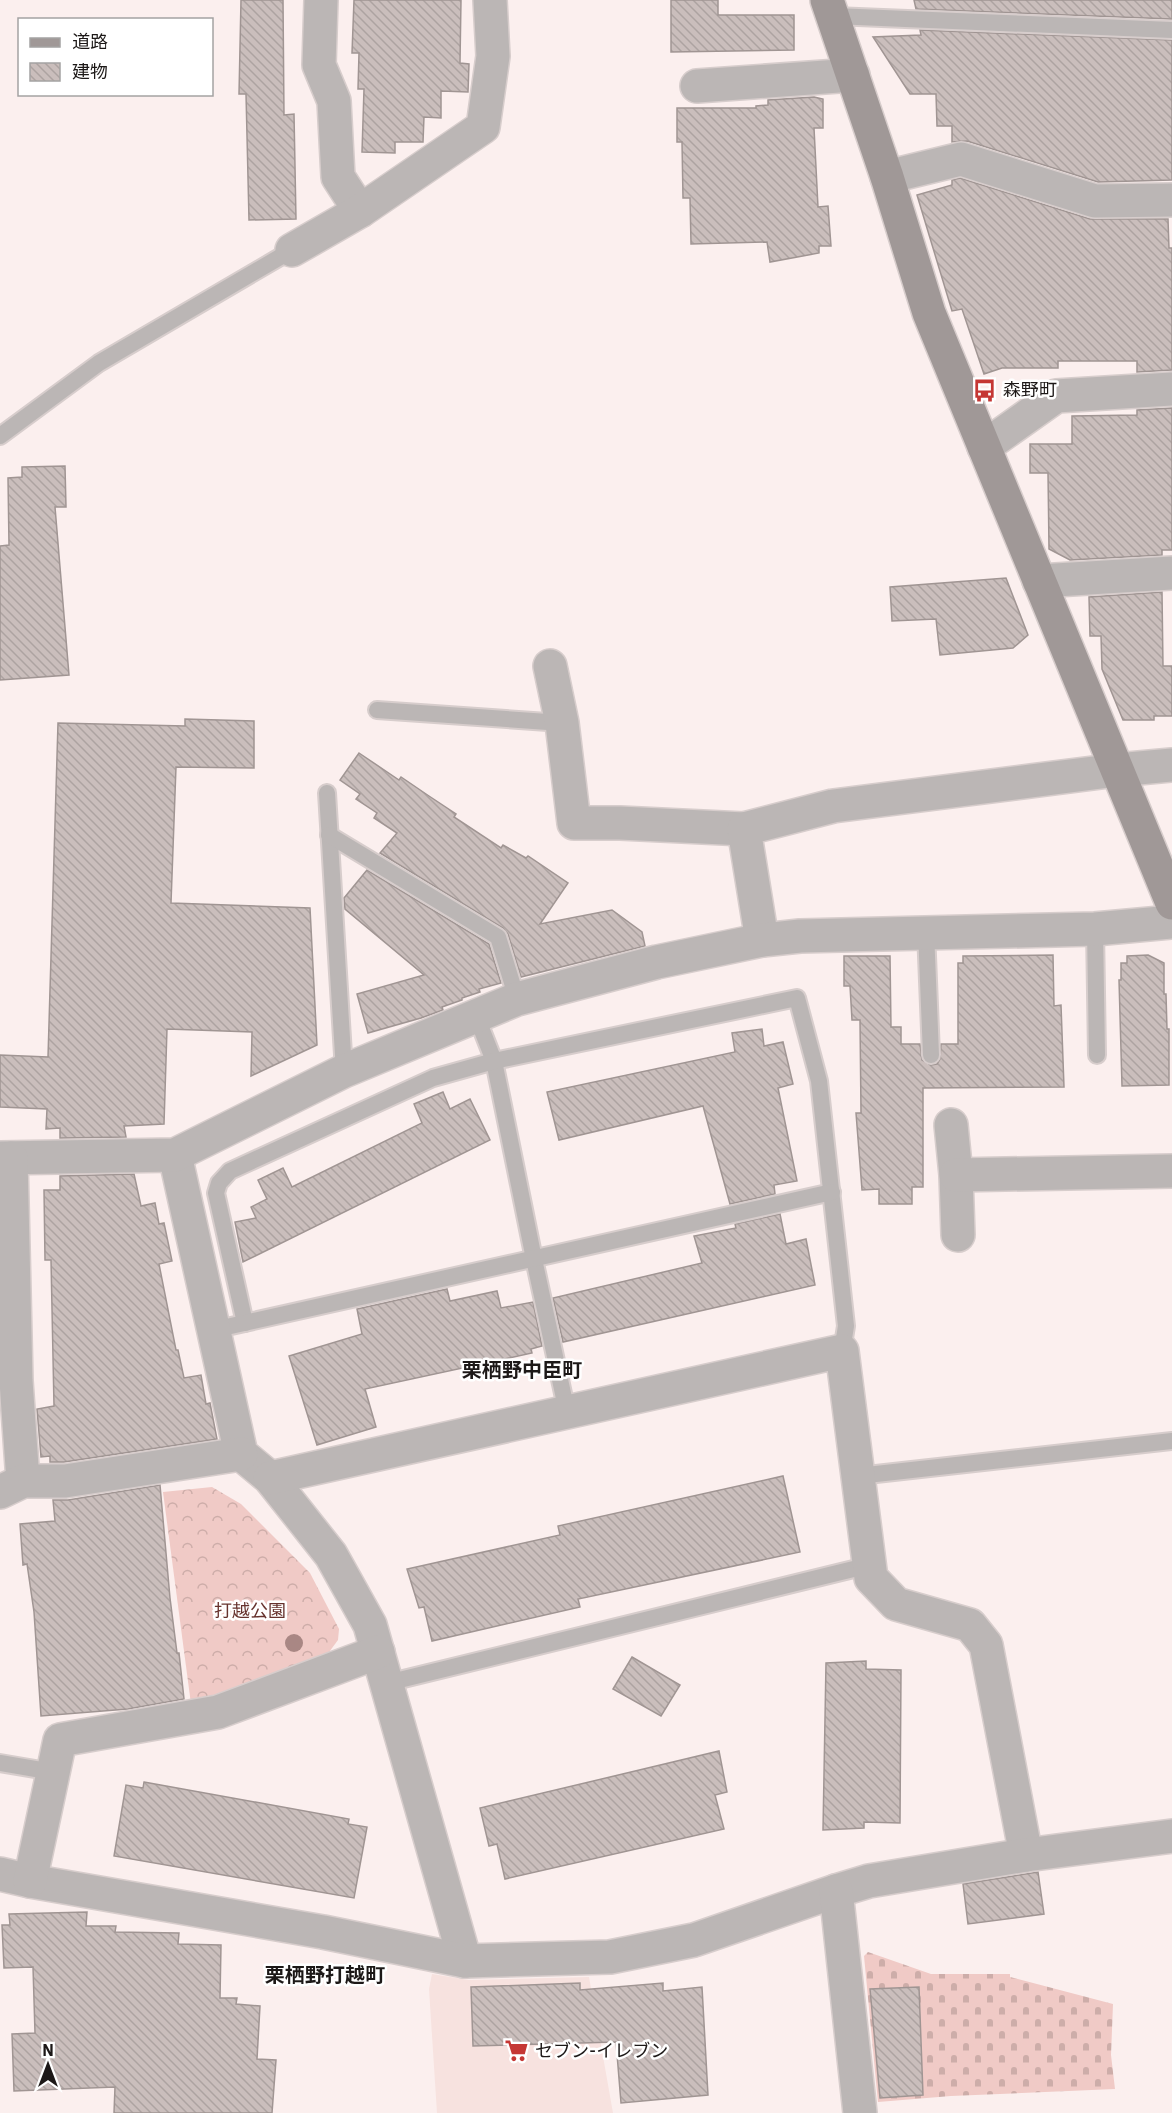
<svg xmlns="http://www.w3.org/2000/svg" width="1172" height="2113" viewBox="0 0 1172 2113" font-family="'IBM Plex Sans','Noto Sans JP',sans-serif">
<style>
.built{fill:#f7e2df}
.forest{fill:url(#forest-crowns)}
.cemetery{fill:url(#cemetery-stones)}
.building{fill:url(#building-back-hatch);stroke:#a09593;stroke-width:1.5}
.lines{fill:none;stroke-linecap:round;stroke-linejoin:round}
.lane-casing{stroke:#d7cdcc;stroke-width:20}
.street-casing{stroke:#d7cdcc;stroke-width:36}
.secondary-casing{stroke:#d7cdcc;stroke-width:36}
.lane{stroke:#bbb6b5;stroke-width:16}
.street{stroke:#bbb6b5;stroke-width:33}
.secondary{stroke:#a09897;stroke-width:33}
.tree{fill:#a98784}
.labels{text-anchor:middle;stroke-width:5;stroke-linejoin:round;paint-order:stroke}
.poi-label{font-size:18px;fill:#1c1817;stroke:#fff;text-anchor:start}
.park-label{font-size:18px;fill:#66322d;stroke:#fff}
.neighbourhood-label{font-size:20px;font-weight:bold;fill:#1c1817;stroke:#fff}
</style>
<defs>
<pattern id="forest-crowns" width="20" height="18" patternUnits="userSpaceOnUse" patternTransform="scale(1.5)"><rect width="20" height="18" fill="#f0cac6"/><path d="M2 6a3 3 0 1 1 6 0M12 15a3 3 0 1 1 6 0" fill="none" stroke="#cdada9"/></pattern>
<pattern id="cemetery-stones" width="16" height="16" patternUnits="userSpaceOnUse" patternTransform="scale(1.5)"><rect width="16" height="16" fill="#f0cac6"/><path d="M2 7V4a2 2 0 0 1 4 0v3zM10 15v-3a2 2 0 0 1 4 0v3z" fill="#cdada9"/></pattern>
<pattern id="building-back-hatch" width="6" height="6" patternUnits="userSpaceOnUse" patternTransform="scale(1.5)"><rect width="6" height="6" fill="#cabebc"/><path d="M-1 5l2 2M0 0l6 6M5-1l2 2" fill="none" stroke="#ada3a1"/></pattern>
</defs>
<rect width="100%" height="100%" fill="#fbefee"/>
<!-- built -->
<polygon class="built" points="432,1974 469,1980 589,1977 613,2113 437,2113 429,1989"/>
<!-- forest -->
<polygon class="forest" points="212,1487 241,1504 310,1573 339,1629 338,1640 324,1659 191,1704 163,1492"/>
<!-- cemetery -->
<polygon class="cemetery" points="868,1952 931,1974 1010,1974 1010,1977 1113,2004 1111,2055 1115,2089 951,2096 878,2102 864,1956"/>
<!-- building -->
<g class="building">
<polygon points="241,0 283,0 284,115 294,114 296,219 249,220 246,94 239,94"/>
<polygon points="354,0 461,0 460,63 469,64 468,92 441,91 441,118 424,117 423,142 395,142 395,153 362,152 364,89 358,89 359,53 352,53"/>
<polygon points="671,0 718,0 718,15 794,15 794,50 671,52"/>
<polygon points="914,0 1172,0 1172,19 916,9"/>
<polygon points="920,30 1172,40 1172,180 1098,182 967,141 952,142 952,126 937,126 936,94 910,94 873,37 921,35"/>
<polygon points="814,97 823,99 823,128 814,128 818,207 828,206 831,246 819,246 819,253 770,262 767,242 691,244 690,198 683,198 682,142 677,142 677,108 756,108 756,106 768,105 768,100"/>
<polygon points="960,178 1090,219 1168,219 1169,248 1172,248 1172,370 1137,372 1137,361 1058,361 1058,368 1002,368 984,374 962,309 952,311 917,195 952,185 952,180"/>
<polygon points="1172,408 1172,550 1162,550 1162,555 1070,560 1049,549 1048,473 1030,473 1030,444 1072,444 1072,416 1137,415 1137,410"/>
<polygon points="65,466 66,507 55,507 69,675 0,680 0,546 9,545 8,478 22,477 22,467"/>
<polygon points="1006,578 1028,635 1013,648 940,655 936,619 892,621 890,587"/>
<polygon points="1162,592 1163,666 1172,666 1172,716 1154,716 1154,720 1123,720 1102,669 1101,636 1090,636 1089,597"/>
<polygon points="185,719 254,721 254,768 176,767 171,903 310,908 317,1045 251,1076 252,1032 167,1029 164,1124 124,1126 126,1137 60,1138 60,1128 46,1129 47,1109 0,1107 0,1055 48,1057 58,723 185,726"/>
<polygon points="359,753 399,780 401,777 429,796 456,814 454,817 501,848 503,845 526,858 528,856 568,883 540,924 612,910 642,932 645,946 521,977 508,934 503,928 380,853 397,833 374,818 377,813 356,799 360,794 340,780"/>
<polygon points="367,870 489,944 501,983 479,989 480,992 462,998 462,1000 442,1007 443,1010 421,1018 368,1033 357,994 424,975 345,909 344,898"/>
<polygon points="1053,955 1054,1006 1061,1005 1064,1087 923,1088 923,1187 912,1187 912,1204 879,1204 879,1189 862,1190 856,1113 861,1113 860,1020 852,1020 850,986 844,986 844,956 890,956 891,1027 901,1027 901,1044 920,1044 922,1060 931,1065 937,1064 940,1059 941,1044 958,1044 958,963 963,963 963,956"/>
<polygon points="1148,955 1164,963 1164,994 1166,994 1167,1029 1169,1029 1169,1085 1122,1086 1119,980 1121,980 1121,963 1127,963 1127,956"/>
<polygon points="762,1029 764,1046 783,1042 793,1084 778,1088 797,1181 774,1185 775,1194 730,1204 703,1106 559,1140 547,1092 735,1052 732,1033"/>
<polygon points="443,1092 450,1109 470,1099 490,1140 243,1262 235,1222 256,1218 251,1207 267,1199 258,1180 283,1168 292,1187 422,1123 414,1104"/>
<polygon points="134,1174 141,1206 155,1203 159,1224 164,1223 172,1261 159,1264 176,1350 178,1350 184,1378 201,1375 206,1404 210,1403 217,1439 64,1462 50,1462 50,1456 41,1457 37,1409 54,1406 51,1260 45,1260 44,1190 60,1190 60,1176"/>
<polygon points="780,1214 786,1244 806,1239 815,1285 563,1342 553,1298 702,1263 694,1236 736,1228 735,1224"/>
<polygon points="447,1289 450,1301 497,1291 501,1308 533,1302 542,1346 531,1349 532,1353 365,1389 376,1427 317,1445 289,1356 362,1334 357,1309"/>
<polygon points="783,1476 800,1552 578,1599 580,1607 432,1641 424,1607 419,1608 407,1569 560,1535 558,1526"/>
<polygon points="160,1485 170,1598 177,1653 179,1653 184,1699 128,1709 41,1716 34,1612 27,1564 23,1565 20,1524 55,1521 53,1500 68,1500"/>
<polygon points="632,1657 680,1685 661,1716 613,1689"/>
<polygon points="866,1661 866,1669 901,1670 900,1823 864,1822 864,1828 823,1830 826,1663"/>
<polygon points="719,1751 727,1792 715,1795 724,1829 505,1879 497,1844 489,1846 480,1808"/>
<polygon points="144,1782 349,1819 348,1824 367,1827 354,1898 114,1856 126,1785 143,1788"/>
<polygon points="1038,1872 1044,1914 968,1924 963,1884"/>
<polygon points="87,1912 86,1926 116,1926 115,1932 179,1933 178,1944 221,1945 220,1998 237,1998 236,2004 260,2006 257,2059 276,2060 272,2113 114,2113 115,2087 14,2091 12,2034 35,2033 33,1967 4,1968 2,1925 10,1925 9,1914"/>
<polygon points="580,1983 580,1990 663,1983 663,1991 702,1987 708,2095 621,2103 616,2042 473,2046 471,1987"/>
<polygon points="919,1987 923,2095 880,2098 870,1989"/>
</g>
<g class="lines">
<defs>
<g id="lane">
<polyline points="834,16 1172,30"/>
<polyline points="0,436 99,363 292,250"/>
<polyline points="377,710 562,723"/>
<polyline points="327,793 344,1071"/>
<polyline points="329,835 498,937 517,999"/>
<polyline points="1095,929 1097,1055"/>
<polyline points="926,931 931,1055"/>
<polyline points="476,1015 494,1061 534,1259 567,1412"/>
<polyline points="245,1323 216,1193 219,1183 230,1171 433,1078 494,1061 797,998 819,1081 846,1326 842,1351"/>
<polyline points="213,1330 832,1192"/>
<polyline points="858,1476 1172,1441"/>
<polyline points="387,1683 870,1565"/>
<polyline points="0,1763 53,1772"/>
</g>
<g id="street">
<polyline points="321,0 319,65 334,101 338,177 360,211"/>
<polyline points="697,86 853,75"/>
<polyline points="887,177 961,159 1095,201 1172,200"/>
<polyline points="292,250 360,211 483,127 493,56 490,0"/>
<polyline points="984,447 1056,396 1172,389"/>
<polyline points="1039,581 1172,573"/>
<polyline points="550,666 562,723 574,823 620,823 744,829"/>
<polyline points="762,940 744,829 833,806 1117,770 1172,765"/>
<polyline points="951,1125 956,1175 958,1235"/>
<polyline points="175,1155 241,1454 270,1478 331,1555 370,1625 465,1961"/>
<polyline points="0,1158 175,1155 344,1071 517,999 657,962 762,940 800,936 1095,929 1172,922"/>
<polyline points="11,1158 16,1381 23,1481"/>
<polyline points="956,1175 1172,1171"/>
<polyline points="270,1478 842,1351 871,1578 896,1604 970,1625 986,1645 1026,1855"/>
<polyline points="0,1492 23,1481 65,1481 241,1454"/>
<polyline points="0,1874 30,1881 323,1932 465,1961 610,1957 694,1940 836,1891 869,1881 1026,1855 1172,1836"/>
<polyline points="30,1881 60,1740 218,1712 378,1652"/>
<polyline points="836,1891 860,2113"/>
</g>
<polyline id="secondary" points="827,0 887,177 929,313 1172,903"/>
</defs>
<!-- lane casing -->
<use href="#lane" class="lane-casing"/>
<!-- street casing -->
<use href="#street" class="street-casing"/>
<!-- secondary casing -->
<use href="#secondary" class="secondary-casing"/>
<!-- lane -->
<use href="#lane" class="lane"/>
<!-- street -->
<use href="#street" class="street"/>
<!-- secondary -->
<use href="#secondary" class="secondary"/>
</g>
<!-- trees -->
<circle class="tree" cx="294" cy="1643" r="9"/>
<!-- icons -->
<defs>
<symbol id="bus-bare" viewBox="-9 -9 18 18"><path d="M-5-6H5V4H4V6H2V4H-2V6H-4V4H-5ZM-3.5-4V0h7V-4ZM-3.5 1.2v1.5H-2V1.2ZM2 1.2v1.5H3.5V1.2Z" fill="#c53734" stroke="#fff" stroke-width="2.5" paint-order="stroke"/></symbol>
<symbol id="supermarket-bare" viewBox="-9 -9 18 18"><path d="M-6-5.5h2.5l.6 2H6L4.5 2H-2.5L-4.4-4H-6ZM-1.5 3.2a1.3 1.3 0 1 0 .1 0ZM3 3.2a1.3 1.3 0 1 0 .1 0Z" fill="#c53734" stroke="#fff" stroke-width="2.5" paint-order="stroke"/></symbol>
</defs>
<g fill-rule="evenodd">
<use href="#bus-bare" x="968" y="374" width="33" height="33"/>
<use href="#supermarket-bare" x="500" y="2034" width="33" height="33"/>
</g>
<g class="labels">
<!-- poi labels -->
<g class="poi-label">
<text x="1003" y="396">森野町</text>
<text x="535" y="2057">セブン-イレブン</text>
</g>
<!-- park labels -->
<g class="park-label">
<text x="250" y="1617">打越公園</text>
</g>
<!-- neighbourhood labels -->
<g class="neighbourhood-label">
<text x="522" y="1377">栗栖野中臣町</text>
<text x="325" y="1982">栗栖野打越町</text>
</g>
</g>
<!-- legend -->
<rect x="18" y="18" width="195" height="78" fill="#ffffff" stroke="#a4a3a2" stroke-width="1.5"/>
<rect x="30" y="38" width="30" height="9" fill="#a09897" stroke="#a4a3a2" stroke-width="1.5"/>
<text x="72" y="48" font-size="18" fill="#1c1817">道路</text>
<rect x="30" y="63" width="30" height="18" fill="url(#building-back-hatch)" stroke="#a4a3a2" stroke-width="1.5"/>
<text x="72" y="78" font-size="18" fill="#1c1817">建物</text>
<!-- north arrow -->
<g transform="translate(48 2065)" stroke="#ffffff" stroke-width="4.5" paint-order="stroke">
<path d="M0-4.5L10 22L0 15L-10 22Z" fill="#1c1817"/>
<text y="-9" font-size="16" font-weight="bold" text-anchor="middle" fill="#1c1817">N</text>
</g>
</svg>
